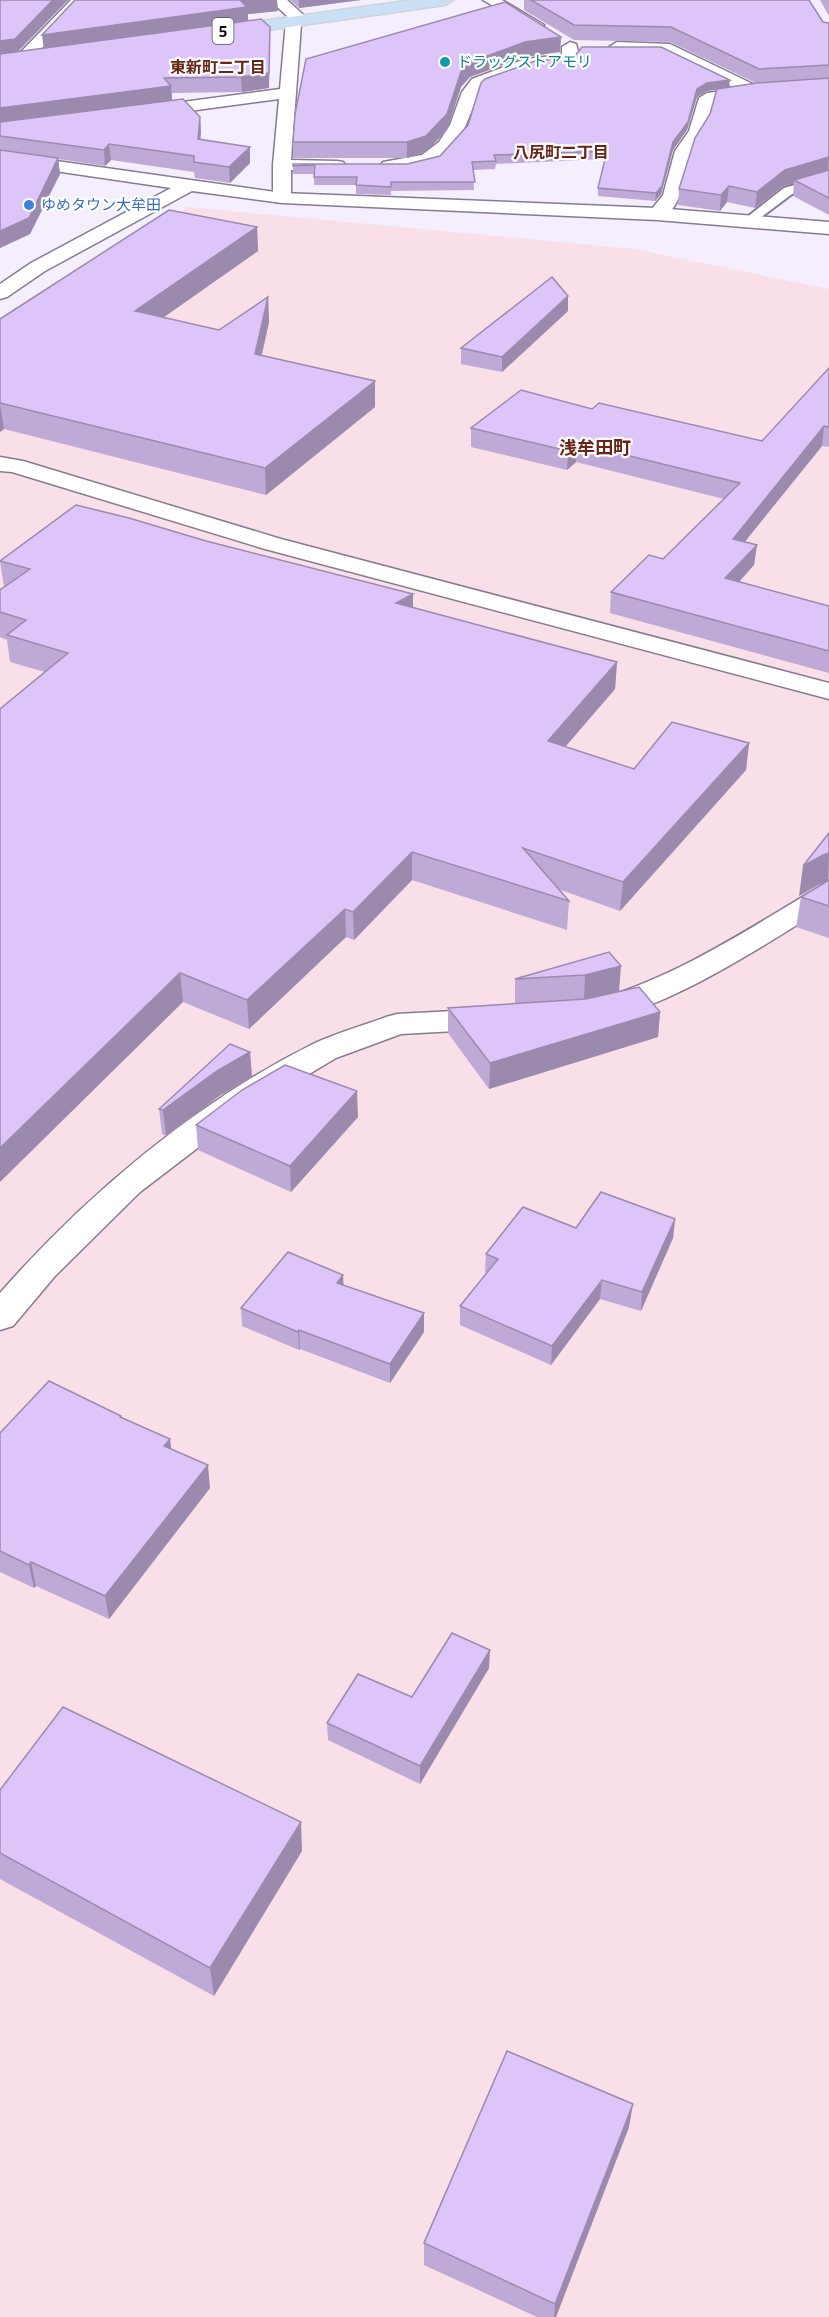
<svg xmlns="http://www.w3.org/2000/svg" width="829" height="2317" viewBox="0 0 829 2317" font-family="'Titillium Web','Noto Sans JP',sans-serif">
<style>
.industrial{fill:#f9dfe8}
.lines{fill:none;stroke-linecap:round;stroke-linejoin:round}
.service-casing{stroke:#867b91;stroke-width:4}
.minor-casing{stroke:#867b91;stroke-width:3}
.tertiary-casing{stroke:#867b91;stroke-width:3}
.primary-casing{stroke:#d3d3d4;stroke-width:3}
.service{fill:#fff;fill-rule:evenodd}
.minor{fill:#fff;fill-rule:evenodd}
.tertiary{fill:#fff;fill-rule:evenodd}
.primary{fill:#cae0f6;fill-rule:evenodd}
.wall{fill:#bfa9d6}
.shaded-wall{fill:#9b8aae}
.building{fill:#dec5f9;stroke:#9b8aae;stroke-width:1.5}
.culture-dot{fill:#0f9aa8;stroke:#fefefe;stroke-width:2}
.shop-dot{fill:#3f7fe0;stroke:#fefefe;stroke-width:2}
.labels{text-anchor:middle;stroke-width:4.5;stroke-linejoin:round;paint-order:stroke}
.far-culture-label{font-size:15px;fill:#0d838f;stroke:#fefefe;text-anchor:start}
.far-shop-label{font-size:15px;fill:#366cbe;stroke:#fefefe;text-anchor:start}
.shield{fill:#fefefe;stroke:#555358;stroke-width:1.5}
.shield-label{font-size:16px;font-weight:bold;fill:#0d0a11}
.far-neighbourhood-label{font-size:16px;font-weight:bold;fill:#682516;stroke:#fefefe}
.far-quarter-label{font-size:18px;font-weight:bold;fill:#682516;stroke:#fefefe}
</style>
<rect width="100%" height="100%" fill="#f5eefd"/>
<!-- industrial -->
<polygon class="industrial" points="188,207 635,249 829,289 829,2317 0,2317 0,331"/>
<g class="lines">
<defs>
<polygon id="service" points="829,175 829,183 792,194 756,221 748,221 746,218 784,188"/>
<g id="minor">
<polygon points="71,0 87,0 28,63 16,63 14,60 16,57"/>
<polygon points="270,0 287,0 309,20 301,25 291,160 337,161 343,162 346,166 343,170 337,171 291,170 291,198 288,202 276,202 273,198 273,165 279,99 145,117 137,112 145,107 280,89 286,21 289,18"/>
<polygon points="483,0 502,0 544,25 536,30 531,28"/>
<path d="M570 42 576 44 579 55 573 62 534 67 484 85 479 92C464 127 460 158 416 168 405 170 394 172 383 170L380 166 383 162 422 155 439 142 450 125 462 92 472 79 525 59 562 55V47Z"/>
<path d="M617 42 670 44 757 86 829 81V91L755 96 714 102C712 111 710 121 707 129 704 138 695 145 692 153 686 172 680 225 650 218L648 214 663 195 675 151 689 131 699 98 707 93 737 89 661 52 611 50 609 47Z"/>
<polygon points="0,457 23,461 281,539 829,683 829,699 265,549 12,472 0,471"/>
<path d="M829 884V905C783 933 642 1028 592 1015L588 1008 592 1001C675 978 745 931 819 887Z"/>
<path d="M492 1009 503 1012 507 1019 503 1026 492 1029 401 1034 336 1058 242 1114 140 1192 55 1276 13 1326 0 1330V1293C85 1196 196 1102 313 1044 336 1033 362 1026 386 1017L397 1014Z"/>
</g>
<polygon id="tertiary" points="0,153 282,193 657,208 829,222 829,234 657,220 282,203 192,191 45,271 7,297 0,299 0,284 31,263 171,188 0,163"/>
<polygon id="primary" points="413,0 453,0 445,5 225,36 217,31 225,26"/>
</defs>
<!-- service casing -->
<use href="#service" class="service-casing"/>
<!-- minor casing -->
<use href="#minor" class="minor-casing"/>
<!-- tertiary casing -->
<use href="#tertiary" class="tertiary-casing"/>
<!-- primary casing -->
<use href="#primary" class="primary-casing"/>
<!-- service -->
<use href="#service" class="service"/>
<!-- minor -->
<use href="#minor" class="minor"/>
<!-- tertiary -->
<use href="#tertiary" class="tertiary"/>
<!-- primary -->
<use href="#primary" class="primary"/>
</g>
<!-- wall -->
<g class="wall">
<polygon points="0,0 68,0 18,52 44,48 75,0 277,0 278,11 248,14 248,21 270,27 269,88 242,92 172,93 172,100 200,117 201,132 200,140 250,147 250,163 230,183 195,178 194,172 111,160 105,166 58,159 60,174 30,234 0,248"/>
<polygon points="290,0 361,0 299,8"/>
<polygon points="524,0 809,0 823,22 829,23 829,215 793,196 794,183 783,186 755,208 727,202 720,211 678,205 679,189 710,114 717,89 707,91 697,97 687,130 673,150 661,194 655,201 598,196 598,188 605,159 496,164 495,169 473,170 474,190 391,191 391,195 356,194 356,185 314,185 314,174 293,174 293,164 407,164 440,156 468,125 756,83 670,42 574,40 524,10"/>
<polygon points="820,0 829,0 829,16"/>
<polygon points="561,37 560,52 524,57 470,77 461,87 447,130 426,152 407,158 293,158 293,142"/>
<polygon points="257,227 258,251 164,317 219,330 268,297 269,322 262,355 375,381 375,407 266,495 4,429 0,432 0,319"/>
<polygon points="568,311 502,372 461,364 461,348"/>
<polygon points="829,368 829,447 822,446 744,542 757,545 754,565 739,582 829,606 829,673 610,613 611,592 663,559 724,499 576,462 567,470 471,447 471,428 592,409 762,441"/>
<polygon points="0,561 413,607 617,662 615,689 565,747 634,769 749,743 746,770 620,911 558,889 569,901 567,930 412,880 354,940 346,937 249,1029 183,1002 45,672 10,662 7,640 0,637 0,590 4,587"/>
<polygon points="829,833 829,938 796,927 801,897 825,883 818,885 799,896"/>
<polygon points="609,952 619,991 660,1012 658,1037 489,1089 448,1033 448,1008 515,1004 515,979"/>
<polygon points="250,1052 252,1077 219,1096 166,1136 162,1134 159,1109"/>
<polygon points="358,1117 291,1192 198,1150 196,1125"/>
<polygon points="675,1219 673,1238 641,1311 600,1299 551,1365 460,1325 460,1306 487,1273 485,1272 486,1254 576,1228"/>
<polygon points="344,1285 424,1313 424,1332 390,1383 300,1349 299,1350 242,1326 241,1308"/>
<polygon points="121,1416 122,1418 171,1449 210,1488 109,1619 36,1586 34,1588 0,1572 0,1433"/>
<polygon points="489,1668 420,1784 328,1740 327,1723 412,1697"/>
<polygon points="0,1790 302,1851 214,1996 0,1879"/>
<polygon points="629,2127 556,2317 537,2317 424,2265 424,2243"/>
</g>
<!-- shaded-wall -->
<g class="shaded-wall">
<polygon points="53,0 68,0 16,53 0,56 0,41"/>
<polygon points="247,0 277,0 278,11 248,14 248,21 44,50 42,35"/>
<polygon points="299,0 361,0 299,8"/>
<polygon points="270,27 269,88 242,92 241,77"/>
<polygon points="561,37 560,52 524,57 470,77 461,87 447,130 426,152 407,158 407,142 461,72 471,62 525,42"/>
<polygon points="730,80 729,88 707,91 697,97 687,130 673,150 661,194 655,201 656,193 673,142 697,89 707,83"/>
<polygon points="171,86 172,101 0,124 0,108"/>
<polygon points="200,117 201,132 199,155 198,139"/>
<polygon points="109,144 111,160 105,166 104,150"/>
<polygon points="250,147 250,163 230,183 229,167"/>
<polygon points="829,157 828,173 794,180 794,183 783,186 755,208 757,192 785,170"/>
<polygon points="58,158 60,174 30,234 0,248 0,231"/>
<polygon points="729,186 727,202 720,211 721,195"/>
<polygon points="257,227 258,251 137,336 135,311"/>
<polygon points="568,296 568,311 502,372 502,357"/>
<polygon points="268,297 269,322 256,379 255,354"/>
<polygon points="375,381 375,407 266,495 265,468"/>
<polygon points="0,403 4,429 0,432"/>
<polygon points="824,426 822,446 731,559 733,539"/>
<polygon points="577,443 576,462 567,470 568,451"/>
<polygon points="757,545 754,565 723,599 725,578"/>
<polygon points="413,594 413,621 396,603"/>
<polygon points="617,662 615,689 546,769 548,741"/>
<polygon points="749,743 746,770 620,911 623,882"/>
<polygon points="412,852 412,880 354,940 353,912"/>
<polygon points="829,853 828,882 818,885 799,896 803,866 823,855"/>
<polygon points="345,909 346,937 249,1029 247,1000"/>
<polygon points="621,966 619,991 584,1000 585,975"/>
<polygon points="180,973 183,1002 0,1182 0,1148"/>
<polygon points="660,1012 658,1037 489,1089 490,1063"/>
<polygon points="250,1052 252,1077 219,1096 166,1136 163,1110 217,1071"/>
<polygon points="357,1091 358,1117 291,1192 290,1166"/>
<polygon points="675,1219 673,1238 641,1311 642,1292"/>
<polygon points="343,1275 344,1294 337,1283"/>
<polygon points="602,1280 600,1299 551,1365 552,1346"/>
<polygon points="424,1313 424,1332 390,1383 390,1364"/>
<polygon points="299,1330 300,1349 299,1350 298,1332"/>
<polygon points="170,1439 173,1463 164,1446"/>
<polygon points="208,1465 210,1488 109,1619 105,1596"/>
<polygon points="31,1562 36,1586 34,1588 29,1565"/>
<polygon points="490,1650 489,1668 420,1784 420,1766"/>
<polygon points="301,1822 302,1851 214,1996 210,1968"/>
<polygon points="633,2104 629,2127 556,2317 554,2317 555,2304"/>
</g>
<!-- building -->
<g class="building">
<polygon points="0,0 53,0 15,39 0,41"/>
<polygon points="75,0 247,0 241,1 247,7 42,35"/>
<polygon points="531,0 809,0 823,22 829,23 829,65 759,69 671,27 574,25"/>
<polygon points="505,2 561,37 525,42 471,62 461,72 447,114 426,136 407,142 293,142 295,114 306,59"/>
<polygon points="261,19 270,27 269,73 241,77 164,78 171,86 0,108 0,54"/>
<polygon points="582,47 661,47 730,80 707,83 697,89 688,122 673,142 662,186 656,193 598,188 607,151 494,155 496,161 472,162 475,182 391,182 391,187 356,185 357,177 314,177 315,165 293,166 293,164 407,164 440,156 468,125 481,83 485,79 535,61 574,57"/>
<polygon points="829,78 829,157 785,170 757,192 729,186 721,195 679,189 695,138 710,114 717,89 757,83"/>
<polygon points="183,99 200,117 198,139 250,147 229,167 194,162 194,156 109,144 104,150 0,136 0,122"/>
<polygon points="0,150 58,158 29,218 0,231"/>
<polygon points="829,170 829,198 794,180"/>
<polygon points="169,210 257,227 135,311 219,330 268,297 255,354 375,381 265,468 0,403 0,319"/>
<polygon points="552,277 568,296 502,357 461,348"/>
<polygon points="829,368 829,427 824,426 733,539 757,545 725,578 829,606 829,651 611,592 649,555 663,559 740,483 577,443 568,451 471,428 521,390 592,409 599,403 762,441"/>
<polygon points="76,505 129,518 206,541 413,594 396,603 617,662 548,741 634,769 672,722 749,743 623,882 523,848 569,901 412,852 353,912 345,909 247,1000 180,973 0,1148 0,709 68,653 7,635 26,620 0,612 0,590 30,569 0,561"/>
<polygon points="829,833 829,853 823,855 803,866"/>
<polygon points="829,880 829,906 801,897"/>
<polygon points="609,952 621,966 585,975 515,979"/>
<polygon points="639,987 660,1012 490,1063 448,1008 586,999"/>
<polygon points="230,1044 250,1052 217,1071 163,1110 159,1109"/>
<polygon points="285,1065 357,1091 290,1166 196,1125 242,1090"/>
<polygon points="601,1192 675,1219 642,1292 602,1280 552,1346 460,1306 498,1259 486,1254 523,1207 576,1228"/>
<polygon points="288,1252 343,1275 337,1283 424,1313 390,1364 299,1330 298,1332 241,1308"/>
<polygon points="49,1381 121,1416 120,1417 170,1439 164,1446 208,1465 105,1596 31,1562 29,1565 0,1551 0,1433"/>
<polygon points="452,1633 490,1650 420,1766 327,1723 358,1674 412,1697"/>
<polygon points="63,1707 301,1822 210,1968 0,1853 0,1790"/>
<polygon points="507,2051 633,2104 555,2304 424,2243"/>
</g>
<!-- markers -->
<circle class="culture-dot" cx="445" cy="62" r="6"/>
<circle class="shop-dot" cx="29" cy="205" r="6"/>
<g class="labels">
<!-- far-culture labels -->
<g class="far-culture-label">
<text x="457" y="67">ドラッグストアモリ</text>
</g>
<!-- far-shop labels -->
<g class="far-shop-label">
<text x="41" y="210">ゆめタウン大牟田</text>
</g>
<!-- shield labels -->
<rect class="shield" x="212.5" y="18" width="21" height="26" rx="4.5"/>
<g class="shield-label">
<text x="223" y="37">5</text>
</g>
<!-- far-neighbourhood labels -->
<g class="far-neighbourhood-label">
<text x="218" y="73">東新町二丁目</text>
<text x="561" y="158">八尻町二丁目</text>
</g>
<!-- far-quarter labels -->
<g class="far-quarter-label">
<text x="595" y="454">浅牟田町</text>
</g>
</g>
</svg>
